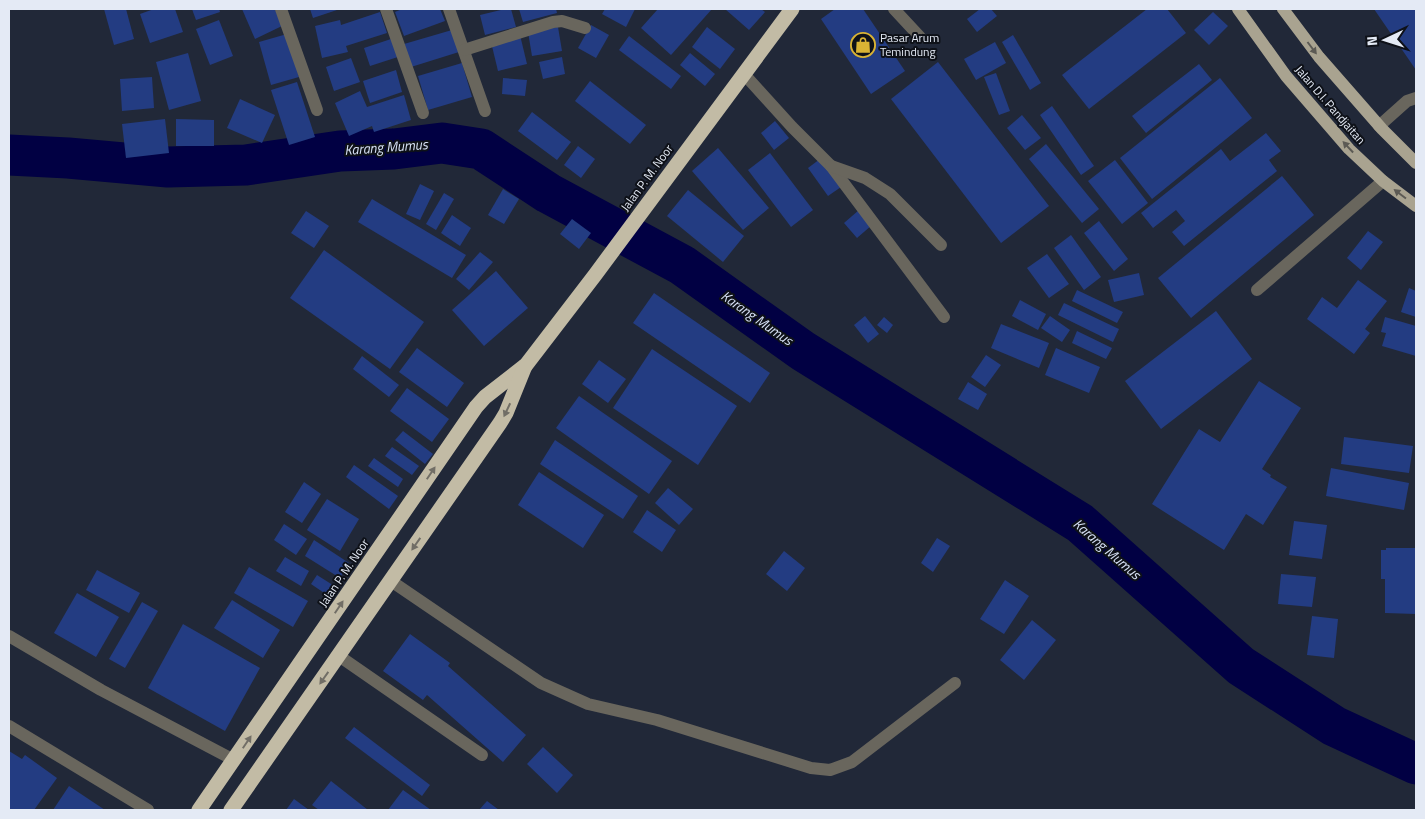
<svg xmlns="http://www.w3.org/2000/svg" width="1425" height="819" viewBox="0 0 1425 819" font-family="'Titillium Web',sans-serif">
<style>
.lines{fill:none;stroke-linecap:round;stroke-linejoin:round}
.river{stroke:#010043;stroke-width:41}
.building{fill:#233c82}
.minor{stroke:#69665d;stroke-width:12}
.major{stroke:#a9a390;stroke-width:12}
.highway{stroke:#c2bba5;stroke-width:15}
.oneway{fill:#5c5a54}
.oneway2{fill:#716e66}
.labels{text-anchor:middle;stroke-width:4;stroke-linejoin:round;paint-order:stroke}
.poi-label{font-size:12px;fill:#e4eaf5;stroke:#0e1118;text-anchor:start}
.street-label{font-size:12px;fill:#e4eaf5;stroke:#0e1118}
.water-label{font-size:14px;font-style:italic;fill:#d8e2f7;stroke:#0e1118}
</style>
<rect width="100%" height="100%" fill="#212838"/>
<g class="lines">
<!-- river -->
<polyline class="river" points="9,155 68,158 168,167 246,165 340,151 394,149 442,143 481,149 548,193 682,265 803,351 1080,523 1241,666 1334,726 1416,764"/>
</g>
<!-- building -->
<g class="building">
<polygon points="104,9 126,9 134,39 114,45"/>
<polygon points="154,9 175,9 183,32 150,43 140,14"/>
<polygon points="192,9 219,9 220,12 196,20"/>
<polygon points="242,9 275,9 282,26 255,39"/>
<polygon points="310,9 340,9 313,18"/>
<polygon points="402,9 440,9 445,21 404,36 395,12"/>
<polygon points="505,9 511,9 516,27 485,35 480,15"/>
<polygon points="519,9 556,9 557,13 523,22"/>
<polygon points="605,9 635,9 626,27 602,14"/>
<polygon points="658,9 712,9 671,55 641,28"/>
<polygon points="725,9 761,9 765,12 749,30"/>
<polygon points="835,9 863,9 905,71 871,94 821,19"/>
<polygon points="980,9 991,9 997,16 977,32 967,19"/>
<polygon points="1147,9 1167,9 1186,33 1089,109 1062,75"/>
<polygon points="1374,9 1416,9 1416,70"/>
<polygon points="380,12 387,33 346,46 348,52 322,58 315,26 340,20 341,25"/>
<polygon points="1213,12 1228,26 1209,45 1194,30"/>
<polygon points="219,20 233,56 210,65 196,29"/>
<polygon points="591,25 609,35 596,58 578,48"/>
<polygon points="558,27 562,51 532,56 528,32"/>
<polygon points="707,27 735,49 720,69 692,47"/>
<polygon points="452,30 459,52 411,67 404,44"/>
<polygon points="287,34 299,77 271,85 259,42"/>
<polygon points="520,35 527,64 498,71 491,42"/>
<polygon points="1013,35 1041,83 1030,90 1002,42"/>
<polygon points="629,36 681,76 671,89 619,50"/>
<polygon points="394,38 401,56 370,66 364,48"/>
<polygon points="995,42 1006,63 976,80 964,59"/>
<polygon points="188,53 201,101 169,110 156,62"/>
<polygon points="690,53 715,74 705,86 680,65"/>
<polygon points="562,57 565,74 543,79 539,62"/>
<polygon points="351,58 360,82 334,91 326,67"/>
<polygon points="938,62 1049,206 1001,243 891,99"/>
<polygon points="462,63 472,97 428,110 418,76"/>
<polygon points="1199,64 1212,80 1146,133 1132,116"/>
<polygon points="396,70 402,92 370,103 363,81"/>
<polygon points="996,73 1010,111 999,115 984,77"/>
<polygon points="152,77 154,108 122,111 120,79"/>
<polygon points="503,78 527,80 525,96 502,94"/>
<polygon points="1220,78 1252,118 1152,199 1120,158"/>
<polygon points="590,81 646,125 630,144 575,101"/>
<polygon points="297,82 315,137 289,145 271,90"/>
<polygon points="360,91 367,107 404,95 411,120 374,132 372,126 349,136 335,103"/>
<polygon points="240,99 275,115 262,143 227,128"/>
<polygon points="1052,106 1094,166 1081,175 1040,115"/>
<polygon points="532,112 571,142 557,160 518,131"/>
<polygon points="1022,115 1041,138 1025,150 1007,128"/>
<polygon points="165,119 169,153 126,158 122,124"/>
<polygon points="176,119 214,120 214,146 176,146"/>
<polygon points="775,121 789,138 774,150 761,133"/>
<polygon points="1266,133 1281,151 1269,160 1277,171 1184,246 1172,232 1185,221 1176,210 1153,228 1141,213 1221,149 1230,161"/>
<polygon points="1046,144 1099,209 1082,223 1029,159"/>
<polygon points="578,146 595,159 581,178 564,165"/>
<polygon points="718,148 769,208 743,230 692,171"/>
<polygon points="770,153 813,210 791,227 748,170"/>
<polygon points="820,159 841,187 828,196 808,168"/>
<polygon points="1115,160 1148,203 1122,224 1088,181"/>
<polygon points="1282,176 1314,215 1191,318 1158,278"/>
<polygon points="420,184 434,191 420,220 406,214"/>
<polygon points="503,189 519,199 504,224 488,215"/>
<polygon points="688,190 744,236 723,262 667,216"/>
<polygon points="444,193 454,199 436,230 426,224"/>
<polygon points="372,199 466,255 452,278 358,222"/>
<polygon points="859,210 872,225 857,238 844,223"/>
<polygon points="306,211 329,226 314,248 291,233"/>
<polygon points="452,215 471,228 460,246 441,233"/>
<polygon points="572,219 591,233 579,249 560,234"/>
<polygon points="1099,221 1128,259 1114,271 1084,233"/>
<polygon points="1368,231 1383,242 1361,270 1347,258"/>
<polygon points="1071,235 1101,277 1084,290 1054,248"/>
<polygon points="324,250 424,322 390,369 290,298"/>
<polygon points="480,252 493,262 469,290 456,279"/>
<polygon points="1047,254 1069,284 1049,298 1027,268"/>
<polygon points="496,271 528,308 484,346 452,310"/>
<polygon points="1139,273 1144,295 1114,302 1108,280"/>
<polygon points="1358,280 1387,301 1365,329 1370,333 1354,354 1307,319 1322,297 1337,308"/>
<polygon points="1409,288 1416,291 1416,317 1401,312"/>
<polygon points="1077,290 1123,312 1117,323 1072,301"/>
<polygon points="654,293 770,373 750,403 633,323"/>
<polygon points="1020,300 1046,314 1038,330 1012,316"/>
<polygon points="1064,303 1119,329 1113,342 1058,315"/>
<polygon points="1216,311 1252,359 1161,429 1125,381"/>
<polygon points="865,316 879,334 868,343 854,325"/>
<polygon points="1050,316 1070,330 1062,342 1041,328"/>
<polygon points="884,317 893,325 887,333 877,325"/>
<polygon points="1385,317 1416,326 1416,356 1382,346 1386,333 1381,332"/>
<polygon points="1001,324 1049,343 1039,368 991,348"/>
<polygon points="1077,331 1112,348 1106,359 1072,343"/>
<polygon points="417,348 464,383 447,407 399,372"/>
<polygon points="1056,348 1100,367 1089,393 1045,375"/>
<polygon points="652,349 737,406 698,465 613,408"/>
<polygon points="986,355 1001,365 985,387 971,377"/>
<polygon points="362,356 399,385 389,397 353,369"/>
<polygon points="599,360 626,379 608,403 582,384"/>
<polygon points="1259,381 1301,408 1262,469 1271,475 1270,477 1287,487 1263,525 1246,514 1224,550 1152,504 1199,429 1220,442"/>
<polygon points="968,382 987,394 978,410 958,399"/>
<polygon points="407,388 449,419 432,442 390,411"/>
<polygon points="579,396 672,461 649,494 556,428"/>
<polygon points="403,431 433,454 425,464 395,440"/>
<polygon points="1344,437 1413,446 1409,473 1341,464"/>
<polygon points="555,440 638,496 623,519 540,464"/>
<polygon points="392,447 419,466 412,475 385,456"/>
<polygon points="374,458 403,479 398,487 368,466"/>
<polygon points="354,465 398,496 389,509 346,477"/>
<polygon points="1331,468 1409,483 1404,510 1326,496"/>
<polygon points="539,472 604,515 583,548 518,505"/>
<polygon points="304,482 321,494 302,523 285,512"/>
<polygon points="668,488 693,509 679,525 655,503"/>
<polygon points="327,499 359,519 340,551 307,530"/>
<polygon points="647,510 676,530 662,552 633,532"/>
<polygon points="1294,521 1327,525 1322,559 1289,555"/>
<polygon points="284,524 307,539 296,555 274,540"/>
<polygon points="937,538 950,546 933,572 921,563"/>
<polygon points="314,540 349,563 340,578 305,556"/>
<polygon points="1386,548 1416,548 1416,614 1385,613 1385,579 1381,579 1381,550 1386,550"/>
<polygon points="784,551 805,568 787,591 766,574"/>
<polygon points="285,557 309,571 301,586 276,571"/>
<polygon points="249,567 308,601 293,627 234,593"/>
<polygon points="97,570 140,593 129,613 86,590"/>
<polygon points="1281,574 1316,577 1312,607 1278,604"/>
<polygon points="317,575 339,589 333,599 311,584"/>
<polygon points="1005,580 1029,596 1004,634 980,619"/>
<polygon points="77,593 119,617 96,657 54,633"/>
<polygon points="232,600 280,630 263,658 214,628"/>
<polygon points="142,602 158,611 125,668 109,659"/>
<polygon points="1312,616 1338,619 1334,658 1307,655"/>
<polygon points="1032,620 1056,640 1024,680 1000,660"/>
<polygon points="183,624 260,668 225,731 148,688"/>
<polygon points="410,634 450,663 448,666 526,735 503,762 427,695 423,700 383,671"/>
<polygon points="354,727 430,785 422,796 345,738"/>
<polygon points="543,747 573,775 557,793 527,764"/>
<polygon points="9,751 22,759 25,755 57,778 34,810 9,810"/>
<polygon points="331,781 368,810 319,810 312,805"/>
<polygon points="69,786 105,810 53,810"/>
<polygon points="403,790 431,810 388,810"/>
<polygon points="294,799 309,810 286,810"/>
<polygon points="487,801 499,810 479,810"/>
</g>
<g class="lines">
<!-- minor -->
<g class="minor">
<polyline points="281,9 317,110"/>
<polyline points="386,9 423,113"/>
<polyline points="449,9 485,111"/>
<polyline points="894,9 920,37"/>
<polyline points="464,50 553,22 562,21 585,28"/>
<polyline points="744,74 792,127 831,166 944,317"/>
<polyline points="1379,126 1407,101 1416,98"/>
<polyline points="831,166 865,178 890,194 941,245"/>
<polyline points="1257,290 1383,181"/>
<polyline points="391,581 541,683 588,704 657,720 811,768 830,770 852,762 955,683"/>
<polyline points="9,636 101,690 234,760"/>
<polyline points="339,656 482,755"/>
<polyline points="9,726 148,810"/>
</g>
<!-- major -->
<g class="major">
<polyline points="1238,9 1286,76 1349,149 1383,181 1416,206"/>
<polyline points="1283,9 1319,57 1382,129 1416,163"/>
</g>
<!-- highway -->
<g class="highway">
<polyline points="199,810 476,407 485,397 526,365 595,275 792,9"/>
<polyline points="231,810 500,423 506,413 525,366"/>
</g>
</g>
<!-- one-way arrows -->
<defs><path id="oneway-solid" d="M-6-.8H1V-3.2L6.5 0L1 3.2V.8H-6Z" transform="scale(1.25)"/></defs>
<g class="oneway">
<use href="#oneway-solid" transform="translate(1312 48) rotate(53)"/>
<use href="#oneway-solid" transform="translate(1348 147) rotate(-133)"/>
<use href="#oneway-solid" transform="translate(1400 194) rotate(-143)"/>
</g>
<g class="oneway2">
<use href="#oneway-solid" transform="translate(507 410) rotate(115)"/>
<use href="#oneway-solid" transform="translate(431 473) rotate(-56)"/>
<use href="#oneway-solid" transform="translate(416 544) rotate(125)"/>
<use href="#oneway-solid" transform="translate(339 607) rotate(-56)"/>
<use href="#oneway-solid" transform="translate(324 678) rotate(125)"/>
<use href="#oneway-solid" transform="translate(247 742) rotate(-56)"/>
</g>
<!-- icons -->
<defs>
<symbol id="shop-ring" viewBox="-11 -11 22 22"><circle r="9.5" fill="#0e1118" stroke="#d9b334" stroke-width="1.5"/><path d="M-5-2.5h2.3a2.7 3.5 0 0 1 5.4 0H5L5.5 6h-11ZM-1.5-2.5h3a1.5 2.3 0 0 0-3 0Z" fill="#d9b334"/></symbol>
</defs>
<g fill-rule="evenodd">
<use href="#shop-ring" x="849" y="31" width="28" height="28"/>
</g>
<g class="labels">
<!-- poi labels -->
<g class="poi-label">
<text x="880" y="42">Pasar Arum<tspan x="880" dy="14">Temindung</tspan></text>
</g>
<!-- street labels -->
<g class="street-label">
<text transform="translate(1330 105) rotate(49)" y="4">Jalan D.I. Pandjaitan</text>
<text transform="translate(647 178) rotate(-54)" y="4">Jalan P. M. Noor</text>
<text transform="translate(344 573) rotate(-56)" y="4">Jalan P. M. Noor</text>
</g>
<!-- water labels -->
<g class="water-label">
<text transform="translate(386 147) rotate(-4)" y="5">Karang Mumus</text>
<text transform="translate(757 318) rotate(35)" y="5">Karang Mumus</text>
<text transform="translate(1107 549) rotate(41)" y="5">Karang Mumus</text>
</g>
</g>
<!-- border -->
<rect width="1425" height="819" fill="none" stroke="#e4eaf5" stroke-width="20"/>
<!-- north arrow -->
<g transform="translate(1385 40) rotate(266)" stroke="#0e1118" stroke-width="4" paint-order="stroke">
<path d="M0-4L9 19L0 12L-9 19Z" fill="#e4eaf5"/>
<text y="-8" font-size="14" font-weight="bold" text-anchor="middle" fill="#e4eaf5">N</text>
</g>
</svg>
